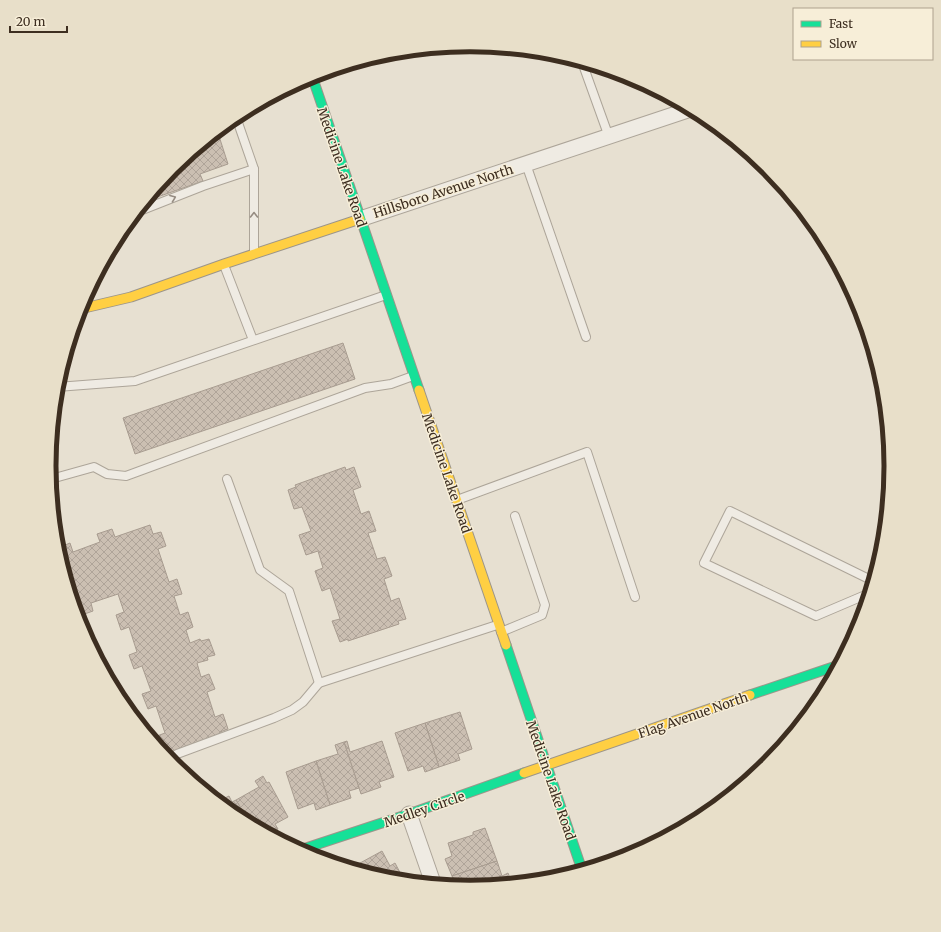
<svg xmlns="http://www.w3.org/2000/svg" width="941" height="932" viewBox="0 0 941 932" font-family="Merriweather,serif">
<style>
.building{fill:url(#building-cross-hatch);stroke:#a89c90}
.lines{fill:none;stroke-linecap:round;stroke-linejoin:round}
.lane-casing{stroke:#ada599;stroke-width:10}
.street-casing{stroke:#ada599;stroke-width:17}
.fast-casing{stroke:#9c958a;stroke-width:11}
.slow-casing{stroke:#9c958a;stroke-width:11}
.lane{stroke:#efebe3;stroke-width:8}
.street{stroke:#efebe3;stroke-width:15}
.fast{stroke:#16e098;stroke-width:9}
.slow{stroke:#ffcf43;stroke-width:9}
.oneway{stroke:#968c82}
.labels{text-anchor:middle;stroke-width:3;stroke-linejoin:round;paint-order:stroke}
.street-label{font-size:13px;fill:#3d2e20;stroke:#f7eed8}
.rim{fill:none;stroke:#3d2e20;stroke-width:5}
</style>
<defs>
<pattern id="building-cross-hatch" width="8" height="8" patternUnits="userSpaceOnUse"><rect width="8" height="8" fill="#cbbfb2"/><path d="M0 0l8 8M0 8l8-8" fill="none" stroke="#afa499"/></pattern>
</defs>
<rect width="100%" height="100%" fill="#e7e0d1"/>
<!-- building -->
<g class="building">
<polygon points="218,133 228,164 200,174 203,181 146,201 173,168 214,134"/>
<polygon points="343,343 355,379 135,454 123,418"/>
<polygon points="345,467 346,470 354,467 361,487 353,490 361,514 369,511 376,531 368,533 377,559 385,557 392,576 384,579 391,601 399,598 406,619 398,621 399,624 348,641 348,639 340,642 332,621 340,619 330,588 322,591 315,571 323,568 318,551 306,555 299,535 311,531 302,507 294,509 288,490 296,487 295,485"/>
<polygon points="150,525 153,534 161,532 166,546 158,549 169,582 177,579 182,594 174,596 180,615 188,612 193,627 186,630 190,643 200,639 201,641 209,639 215,655 207,657 208,660 197,663 201,677 209,674 215,689 207,692 215,717 223,714 228,729 220,732 223,740 173,757 170,748 162,751 157,736 165,733 156,706 148,709 142,694 151,691 142,666 134,669 129,655 137,652 129,627 121,630 116,615 124,612 118,594 91,603 93,611 79,616 58,548 70,543 73,552 100,542 97,534 112,529 115,537"/>
<polygon points="460,712 472,749 458,754 460,760 439,767 425,723"/>
<polygon points="425,723 439,767 425,772 423,766 408,771 395,733"/>
<polygon points="347,741 350,752 382,741 394,777 379,782 381,787 361,794 344,742"/>
<polygon points="344,742 359,788 349,791 351,798 330,805 316,761 338,754 335,745"/>
<polygon points="316,761 330,805 316,810 314,803 298,809 286,772"/>
<polygon points="263,776 267,783 269,782 288,817 275,824 278,829 270,834 249,822 236,800 259,787 255,781"/>
<polygon points="229,796 232,802 236,800 249,822 236,816 219,801"/>
<polygon points="485,828 497,861 452,876 445,859 452,856 448,843 473,835 473,832"/>
<polygon points="382,851 390,866 395,863 404,880 388,879 351,868"/>
<polygon points="497,861 502,876 508,873 512,883 470,887 455,885 452,876"/>
</g>
<g class="lines">
<defs>
<g id="lane">
<polyline points="582,62 609,137"/>
<polyline points="236,117 254,169 254,253"/>
<polyline points="526,164 586,337"/>
<polyline points="137,212 203,186 254,169"/>
<polyline points="224,265 253,340"/>
<polyline points="57,387 135,381 386,295"/>
<polyline points="51,479 94,467 107,474 126,476 365,388 391,384 413,376"/>
<polyline points="227,479 260,570 289,591 319,683 497,625"/>
<polyline points="457,500 587,452 635,597"/>
<polyline points="870,593 816,616 704,563 730,511 873,581"/>
<polyline points="501,632 542,615 545,605 515,516"/>
<polyline points="177,754 274,718 292,710 303,702 319,683"/>
</g>
<g id="street">
<polyline points="360,219 691,109"/>
<polyline points="409,814 433,883"/>
</g>
<g id="fast">
<polyline points="312,76 419,390"/>
<polyline points="506,645 582,870"/>
<polyline points="750,695 839,665"/>
<polyline points="300,850 409,814 524,773"/>
</g>
<g id="slow">
<polyline points="80,309 131,297 224,264 360,219"/>
<polyline points="419,390 506,645"/>
<polyline points="524,773 750,695"/>
</g>
</defs>
<!-- lane casing -->
<use href="#lane" class="lane-casing"/>
<!-- street casing -->
<use href="#street" class="street-casing"/>
<!-- fast casing -->
<use href="#fast" class="fast-casing"/>
<!-- slow casing -->
<use href="#slow" class="slow-casing"/>
<!-- lane -->
<use href="#lane" class="lane"/>
<!-- street -->
<use href="#street" class="street"/>
<!-- fast -->
<use href="#fast" class="fast"/>
<!-- slow -->
<use href="#slow" class="slow"/>
</g>
<!-- one-way arrows -->
<defs><path id="oneway-chevron" d="M-2-3.5L2.5 0L-2 3.5" fill="none" stroke-width="1.6" stroke-linecap="round" stroke-linejoin="round"/></defs>
<g class="oneway">
<use href="#oneway-chevron" transform="translate(173 198) rotate(-21)"/>
<use href="#oneway-chevron" transform="translate(254 215) rotate(-90)"/>
</g>
<g class="labels">
<!-- street labels -->
<g class="street-label">
<text transform="translate(342 167) rotate(71)" y="5">Medicine Lake Road</text>
<text transform="translate(443 191) rotate(-18)" y="5">Hillsboro Avenue North</text>
<text transform="translate(447 473) rotate(71)" y="5">Medicine Lake Road</text>
<text transform="translate(693 715) rotate(-19)" y="5">Flag Avenue North</text>
<text transform="translate(551 780) rotate(71)" y="5">Medicine Lake Road</text>
<text transform="translate(424 809) rotate(-19)" y="5">Medley Circle</text>
</g>
</g>
<!-- crop -->
<path d="M0 0H941V932H0ZM56 466a414 414 0 1 1 828 0a414 414 0 1 1-828 0Z" fill="#e8dfc9" fill-rule="evenodd"/>
<path class="rim" d="M56 466a414 414 0 1 1 828 0a414 414 0 1 1-828 0Z"/>
<!-- legend -->
<rect x="793" y="8" width="140" height="52" fill="#f7eed8" stroke="#ada18e"/>
<rect x="801" y="21" width="20" height="6" fill="#16e098" stroke="#ada18e"/>
<text x="829" y="28" font-size="12" fill="#3d2e20">Fast</text>
<rect x="801" y="41" width="20" height="6" fill="#ffcf43" stroke="#ada18e"/>
<text x="829" y="48" font-size="12" fill="#3d2e20">Slow</text>
<!-- scale -->
<path d="M10 26v6h57v-6" fill="none" stroke="#3d2e20" stroke-width="2"/>
<text x="16" y="26" font-size="12" fill="#3d2e20" stroke="#f7eed8" stroke-width="3" paint-order="stroke">20 m</text>
</svg>
